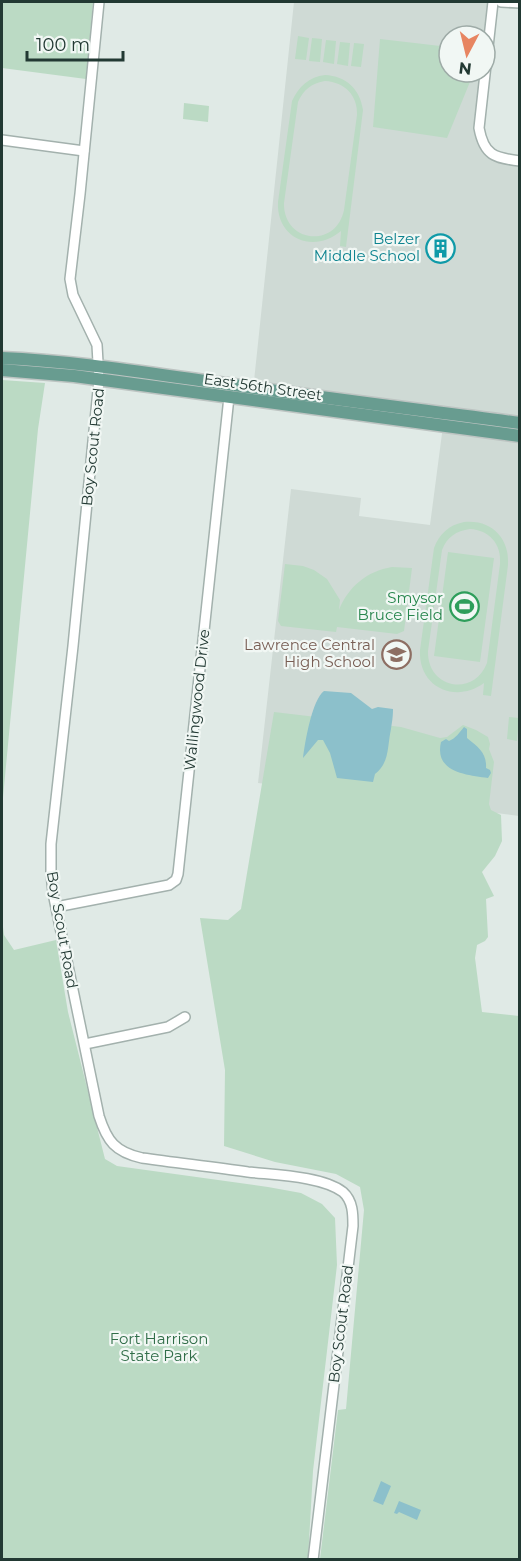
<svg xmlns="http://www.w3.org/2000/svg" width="521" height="1561" viewBox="0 0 521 1561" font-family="Montserrat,sans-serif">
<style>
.built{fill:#cfdad5}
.green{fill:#bbdac4;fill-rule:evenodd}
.water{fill:#8cc0cb}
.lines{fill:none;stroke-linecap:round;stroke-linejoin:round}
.minor-casing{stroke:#a3b1ad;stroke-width:12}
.major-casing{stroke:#bdc4c2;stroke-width:15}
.minor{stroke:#fff;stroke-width:9}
.major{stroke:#689c90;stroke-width:12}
.labels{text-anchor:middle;stroke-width:4.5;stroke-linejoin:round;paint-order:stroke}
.culture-label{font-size:15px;fill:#0d838f;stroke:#f1f7f4;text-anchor:end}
.street-label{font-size:15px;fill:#223933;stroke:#f1f7f4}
.leisure-label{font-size:15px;fill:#27864d;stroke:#f1f7f4;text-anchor:end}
.education-label{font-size:15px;fill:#785e54;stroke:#f1f7f4;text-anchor:end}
.park-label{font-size:15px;fill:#306d48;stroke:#f1f7f4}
</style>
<rect width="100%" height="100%" fill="#e0eae6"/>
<!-- built -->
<g class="built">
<polygon points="294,2 490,2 485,36 449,36 449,72 482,72 476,127 499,160 519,166 519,417 254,381"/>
<polygon points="443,426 519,436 519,816 258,783 291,489 361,498 359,516 430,525"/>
</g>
<!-- green -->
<g class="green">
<polygon points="2,2 93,2 86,79 2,68"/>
<polygon points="298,36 309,38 306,60 295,59"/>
<polygon points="312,38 322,39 320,62 309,61"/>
<polygon points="380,39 449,47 449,72 474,72 447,138 373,127"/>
<polygon points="326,40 336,41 334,64 323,62"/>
<polygon points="340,42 350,43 348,66 337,64"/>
<polygon points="354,43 364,44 361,67 351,66"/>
<path d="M325 75C346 76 360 89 363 110L346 247 340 246 341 231C314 254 276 239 278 202L292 101C299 86 309 77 325 75ZM325 81C345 82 358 96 357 115L344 210C336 249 283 243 284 203L298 102C303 90 312 83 325 81Z"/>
<polygon points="184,103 209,106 208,122 183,119"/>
<polygon points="2,380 45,383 38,429 2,808"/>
<path d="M464 522C491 519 510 538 508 565L491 696 483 695 484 683C455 704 418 687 420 650L434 548C439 534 449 525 464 522ZM470 529C489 530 502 544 500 564L487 663C473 698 427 688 428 651L442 550C447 537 456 531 470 529Z"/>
<polygon points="448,552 494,558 480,662 434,656"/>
<path d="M285 564 303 566 314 570 327 579 340 600 339 610C348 587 367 571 392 567 399 567 405 568 412 568L404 631 397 634 337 627 336 632 281 626 278 621Z"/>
<polygon points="274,712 401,727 440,738 447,737 463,725 476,730 488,737 490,744 489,749 494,762 489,804 491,810 501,815 502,841 495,856 482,872 494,896 486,899 488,937 485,941 477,945 475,958 482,1012 519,1016 519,1559 320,1559 338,1410 346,1409 364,1210 360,1187 336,1174 275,1162 224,1146 225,1070 200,918 228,920 241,909"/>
<polygon points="509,717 519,718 517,741 507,739"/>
<polygon points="2,919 4,935 14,950 56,940 68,1012 105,1159 117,1166 268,1187 301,1193 322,1204 335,1218 337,1265 313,1471 308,1559 2,1559"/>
</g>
<!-- water -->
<g class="water">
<path d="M324 691 351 693 372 709 378 707 393 709C393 717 392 722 391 729 387 747 390 762 375 774L373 782 337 778 330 753 323 740H318L303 758C305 742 312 700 324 691Z"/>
<path d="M464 727 467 729V738C478 747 487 753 486 768L490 770 491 773 488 778C466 775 434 772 441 742L446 739 449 741C456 738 459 733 464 727Z"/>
<polygon points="381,1481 391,1486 383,1505 373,1501"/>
<polygon points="399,1501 421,1510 417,1520 399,1512 397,1514 394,1513"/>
</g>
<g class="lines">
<defs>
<g id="minor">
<path d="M99 2 80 194 70 279 73 295 97 345 99 380 73 646 51 844V873L53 893 99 1116C107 1141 115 1152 142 1158 178 1163 213 1167 248 1172 274 1175 322 1176 343 1192 353 1201 353 1214 353 1226L313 1560"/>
<path d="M493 2 479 128C484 155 494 158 520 161"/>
<polyline points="501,2 520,3"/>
<polyline points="2,140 84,151"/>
<polyline points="56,907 169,885 176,880 178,874 229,397"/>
<polyline points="85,1044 168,1027 185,1017"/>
</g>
<g id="major">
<path d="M2 358C76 361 153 374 227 384 324 398 422 410 520 423"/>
<polyline points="2,370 74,376 520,436"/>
</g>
</defs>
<!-- minor casing -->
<use href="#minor" class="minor-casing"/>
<!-- major casing -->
<use href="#major" class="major-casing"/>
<!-- minor -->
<use href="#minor" class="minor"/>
<!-- major -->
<use href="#major" class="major"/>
</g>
<!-- icons -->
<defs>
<symbol id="building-ring" viewBox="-11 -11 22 22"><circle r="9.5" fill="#f1f7f4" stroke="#0f9aa8" stroke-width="1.5"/><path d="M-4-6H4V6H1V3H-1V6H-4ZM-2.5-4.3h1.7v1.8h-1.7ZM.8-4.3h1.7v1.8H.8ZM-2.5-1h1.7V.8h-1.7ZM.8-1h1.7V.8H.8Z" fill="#0f9aa8"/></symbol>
<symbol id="stadium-ring" viewBox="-11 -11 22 22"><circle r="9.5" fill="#f1f7f4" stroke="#2e9e5b" stroke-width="1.5"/><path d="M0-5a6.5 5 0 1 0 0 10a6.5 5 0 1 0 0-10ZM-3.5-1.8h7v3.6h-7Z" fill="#2e9e5b"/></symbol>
<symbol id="school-ring" viewBox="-11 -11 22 22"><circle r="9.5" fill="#f1f7f4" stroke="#8d6e63" stroke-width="1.5"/><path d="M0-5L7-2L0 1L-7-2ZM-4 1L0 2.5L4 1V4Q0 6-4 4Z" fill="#8d6e63"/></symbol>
</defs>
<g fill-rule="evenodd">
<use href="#building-ring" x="424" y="232" width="33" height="33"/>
<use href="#stadium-ring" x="448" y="590" width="33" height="33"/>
<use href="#school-ring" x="380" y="638" width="33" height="33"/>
</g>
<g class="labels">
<!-- culture labels -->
<g class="culture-label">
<text x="420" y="244">Belzer<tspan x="420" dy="17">Middle School</tspan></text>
</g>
<!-- street labels -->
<g class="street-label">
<text transform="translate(263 387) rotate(8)" y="5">East 56th Street</text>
<text transform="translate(93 447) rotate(-84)" y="5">Boy Scout Road</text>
<text transform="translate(197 700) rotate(-84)" y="5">Wallingwood Drive</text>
<text transform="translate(62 930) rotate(80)" y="5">Boy Scout Road</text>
<text transform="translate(341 1324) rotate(-83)" y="5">Boy Scout Road</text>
</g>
<!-- leisure labels -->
<g class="leisure-label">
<text x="443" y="603">Smysor<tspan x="443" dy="17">Bruce Field</tspan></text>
</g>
<!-- education labels -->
<g class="education-label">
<text x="375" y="650">Lawrence Central<tspan x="375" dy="17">High School</tspan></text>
</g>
<!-- park labels -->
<g class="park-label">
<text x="159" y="1344">Fort Harrison<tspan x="159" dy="17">State Park</tspan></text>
</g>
</g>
<!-- border -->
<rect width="521" height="1561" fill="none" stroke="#223933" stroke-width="6"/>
<!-- north arrow -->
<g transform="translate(467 54) rotate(187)"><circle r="28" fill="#f1f7f4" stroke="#9eaba7" stroke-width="1.5"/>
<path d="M0-4.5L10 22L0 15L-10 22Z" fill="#e78561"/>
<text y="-9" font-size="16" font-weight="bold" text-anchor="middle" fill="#223933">N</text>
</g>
<!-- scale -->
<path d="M27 51v9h96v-9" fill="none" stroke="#223933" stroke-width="3"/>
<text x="36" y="51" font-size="18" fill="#223933" stroke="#f1f7f4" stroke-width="4.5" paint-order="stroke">100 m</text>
</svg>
